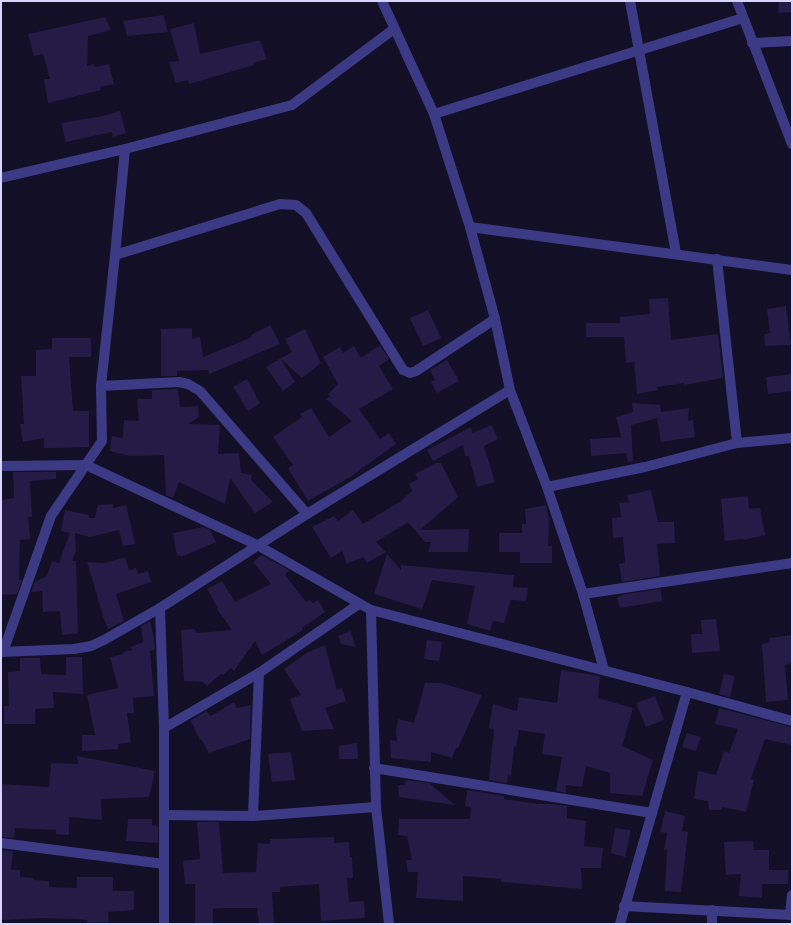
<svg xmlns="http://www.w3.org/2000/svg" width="793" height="925" viewBox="0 0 793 925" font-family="'Varela Round',sans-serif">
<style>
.building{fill:#241b47}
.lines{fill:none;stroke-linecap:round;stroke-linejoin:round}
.street{stroke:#3d3a85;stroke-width:10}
</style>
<rect width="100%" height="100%" fill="#130f26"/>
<!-- building -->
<g class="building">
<polygon points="779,1 792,1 792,12 778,13"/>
<polygon points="163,15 168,32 127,36 123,21"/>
<polygon points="105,17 111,30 88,36 87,66 94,64 95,67 109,64 114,84 100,87 101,90 48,103 44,79 50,79 43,54 34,56 28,34"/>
<polygon points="194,23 200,54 260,40 267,59 253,63 254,65 189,84 188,80 176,83 169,62 179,61 170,29"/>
<polygon points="120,111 126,133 113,137 112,132 66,142 61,123 103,116"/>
<polygon points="668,298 671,340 718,334 723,378 684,385 684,383 657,387 658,390 637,394 634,362 626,363 624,337 586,337 586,323 620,323 620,317 650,314 649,299"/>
<polygon points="786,306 791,345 765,346 764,334 770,333 767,309"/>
<polygon points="428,310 441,338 423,346 410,318"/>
<polygon points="270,325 280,344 209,374 208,370 177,371 177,376 161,376 161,329 192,328 192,339 200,337 203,357 252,337 251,335"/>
<polygon points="305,329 321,363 302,378 281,359 295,382 283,391 266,367 292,352 285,339"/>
<polygon points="52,338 91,338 91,357 69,357 73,411 89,411 89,447 44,448 44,438 23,442 20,424 24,424 21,376 36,376 36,350 52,349"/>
<polygon points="380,345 389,359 379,366 393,389 359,409 380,439 389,433 396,444 350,477 308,501 288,468 293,465 273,437 302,417 300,414 311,408 329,437 352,421 326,399 330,396 328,394 338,384 323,357 340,347 343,353 354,346 361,358"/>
<polygon points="447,360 459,381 437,393 431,382 435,380 430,370"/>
<polygon points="792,374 792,391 768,394 766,377"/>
<polygon points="247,379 260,403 248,411 233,387"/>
<polygon points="178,389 180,407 198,406 199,417 188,424 220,425 218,454 239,453 241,473 252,475 251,480 273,502 255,513 230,478 225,504 179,482 173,498 166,495 164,455 130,456 110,451 112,436 123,438 124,420 139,421 137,399 152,399 152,390"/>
<polygon points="632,403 660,405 661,412 689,408 688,421 693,420 695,437 661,442 657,418 631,425 633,461 628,462 626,453 591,456 590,439 621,437 616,417 633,412"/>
<polygon points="492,425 498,439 484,446 495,482 477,487 469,456 465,456 463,445 433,461 427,450 471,427 472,433"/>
<polygon points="436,463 441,463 458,497 420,530 469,529 468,552 428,552 431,542 425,542 408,522 376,542 386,552 367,563 363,557 347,564 342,551 331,558 312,527 334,516 338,521 353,510 363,524 401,501 412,491 409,484 418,479 415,474"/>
<polygon points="13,472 56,472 56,479 30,481 32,517 28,517 30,539 20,540 19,580 22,580 17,594 1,595 1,500 14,498"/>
<polygon points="651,490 658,522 674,522 675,543 657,544 660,576 622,582 619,564 625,563 623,537 613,538 612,518 621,517 619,503 629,502 627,495"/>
<polygon points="748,496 749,509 760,508 765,535 744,540 743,539 725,541 721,499"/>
<polygon points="113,504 113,508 126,505 135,544 123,546 119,530 90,537 75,533 76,551 72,561 76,561 78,633 62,635 60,611 43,612 42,591 31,592 35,582 47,576 52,561 59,563 70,533 61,531 65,510 89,515 89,518 95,518 98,505"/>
<polygon points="546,505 549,519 548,546 552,546 552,563 520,563 520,552 499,552 499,533 522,533 522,524 526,524 525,509"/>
<polygon points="204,527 210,530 216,542 181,557 180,555 177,556 173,533"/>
<polygon points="387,554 401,570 401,565 514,575 513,587 528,588 526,601 511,600 504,623 493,621 490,631 467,624 475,586 432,580 422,609 374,594"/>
<polygon points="261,555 289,570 285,575 306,602 310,600 313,603 318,600 325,612 302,628 303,630 262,655 255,641 234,671 231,668 223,675 221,674 207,686 203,682 184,681 181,630 194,629 197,633 232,630 217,609 218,608 207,589 222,581 235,602 271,584 253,562"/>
<polygon points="125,557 129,570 136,568 138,574 148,571 151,582 116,594 124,621 108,629 104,619 87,562 105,563"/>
<polygon points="661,589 662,601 620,608 617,597 625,594"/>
<polygon points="716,619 720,651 692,653 691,634 702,634 701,620"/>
<polygon points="150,621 154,638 155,650 150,651 154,696 133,698 134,713 127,713 131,742 118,744 118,749 82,751 82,735 95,735 87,695 118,688 110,657 124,654 123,652 132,650 131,647 143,642 141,626"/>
<polygon points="350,631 356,647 341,644 338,636"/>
<polygon points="792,635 792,663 785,665 788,700 766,702 762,644 770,642 769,638"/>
<polygon points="427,640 442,642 439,661 424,659"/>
<polygon points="325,645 337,690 342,688 346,701 325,708 334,729 302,731 290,699 301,695 284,669 308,652"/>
<polygon points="66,657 82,657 83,694 53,692 54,708 35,709 35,724 4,724 4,706 9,706 8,672 20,671 20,658 40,658 41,674 66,675"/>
<polygon points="561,670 600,676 598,698 633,708 622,746 653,760 642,796 610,793 610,773 586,766 582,787 566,785 566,793 556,791 562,757 542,754 545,734 519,730 516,747 514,747 511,776 508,775 507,783 489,780 494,729 489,728 493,704 517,711 519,697 557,703"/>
<polygon points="724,674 735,676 730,697 719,694"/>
<polygon points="425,683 441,683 482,695 458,748 456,748 452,758 431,752 431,762 391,758 390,740 397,741 396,732 398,719 414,723"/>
<polygon points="655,696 664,720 646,727 636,703"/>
<polygon points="234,702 237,708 251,705 250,739 209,753 201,739 200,740 194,728 195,728 190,721 206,711 211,716"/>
<polygon points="719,708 792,727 792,745 765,739 751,779 754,780 746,812 722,807 722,810 709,810 708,801 694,799 698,771 716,775 724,751 729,753 738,729 715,724"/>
<polygon points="687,733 701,737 696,751 682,747"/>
<polygon points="357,743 358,759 339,759 339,746"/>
<polygon points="291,752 295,780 272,782 268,754"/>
<polygon points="77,756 155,771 149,797 101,799 102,820 69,817 69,835 56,834 56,830 15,828 14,838 1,837 1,784 49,787 51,763 78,764"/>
<polygon points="406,780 429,783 455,805 399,797 398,785 405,785"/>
<polygon points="467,790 504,796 504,799 538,804 554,804 567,806 567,818 586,821 584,846 603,848 601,868 581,868 582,889 501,882 501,879 463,876 463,901 416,898 418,872 408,872 406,860 412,860 407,836 398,835 399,819 470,819 471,807 465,806"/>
<polygon points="665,811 685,816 682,831 688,832 681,892 665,891 667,850 664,850 667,833 660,832"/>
<polygon points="128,819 152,819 152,825 158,826 158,843 126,841"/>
<polygon points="197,822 219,822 223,873 256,872 258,843 270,844 270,839 334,837 334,843 349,842 350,857 352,857 353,878 347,878 349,902 364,901 365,918 321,921 319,884 280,887 280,892 272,892 274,923 259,924 257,908 221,908 213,909 213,924 195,924 195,884 185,884 183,861 200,859"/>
<polygon points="615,828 631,830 625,857 611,853"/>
<polygon points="753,841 754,850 769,850 769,870 788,870 788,884 762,884 762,898 739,896 741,874 726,875 724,842"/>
<polygon points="1,850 13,851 11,870 20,870 20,877 34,878 34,880 49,881 49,887 77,888 77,877 113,877 113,891 134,891 134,910 108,912 109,922 87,923 87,920 77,919 42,918 1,920"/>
</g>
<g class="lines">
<!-- street -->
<g class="street">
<polyline points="382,1 434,114 470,227 495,319 510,390 547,487 583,594 604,670"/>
<polyline points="630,1 676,253"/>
<polyline points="737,1 792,144"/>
<polyline points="752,43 792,41"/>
<polyline points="434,114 743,18"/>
<polyline points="1,178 125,149 292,105 394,29"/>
<polyline points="470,227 792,270"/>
<polyline points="115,255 280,204 296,205 306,213 403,370 410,373 416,371 495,319"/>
<polyline points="717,259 737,443"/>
<polyline points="101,386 179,382 188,384 200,391 307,514"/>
<polyline points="1,466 86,465 259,546 371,610 687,692 792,721"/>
<polyline points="547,487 645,467 737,443 792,438"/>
<polyline points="583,594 792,563"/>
<polyline points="160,608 164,728 164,924"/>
<polyline points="371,610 376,807 389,924"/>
<polyline points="1,652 74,649 91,646 104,640 160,608 307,514 510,390"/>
<polyline points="3,652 51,516 102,441 101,386 115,255 125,149"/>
<polyline points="164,728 259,673 359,604"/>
<polyline points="374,768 652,813"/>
<polyline points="164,815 253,816 376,807"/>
<polyline points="253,816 259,673"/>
<polyline points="1,843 164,864"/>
<polyline points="624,906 792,915"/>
<polyline points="790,915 792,895"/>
<polyline points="620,924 687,692"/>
<polyline points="712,924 712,910"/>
</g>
</g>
<!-- border -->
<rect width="793" height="925" fill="none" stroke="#d9d4ff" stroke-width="4"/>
</svg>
